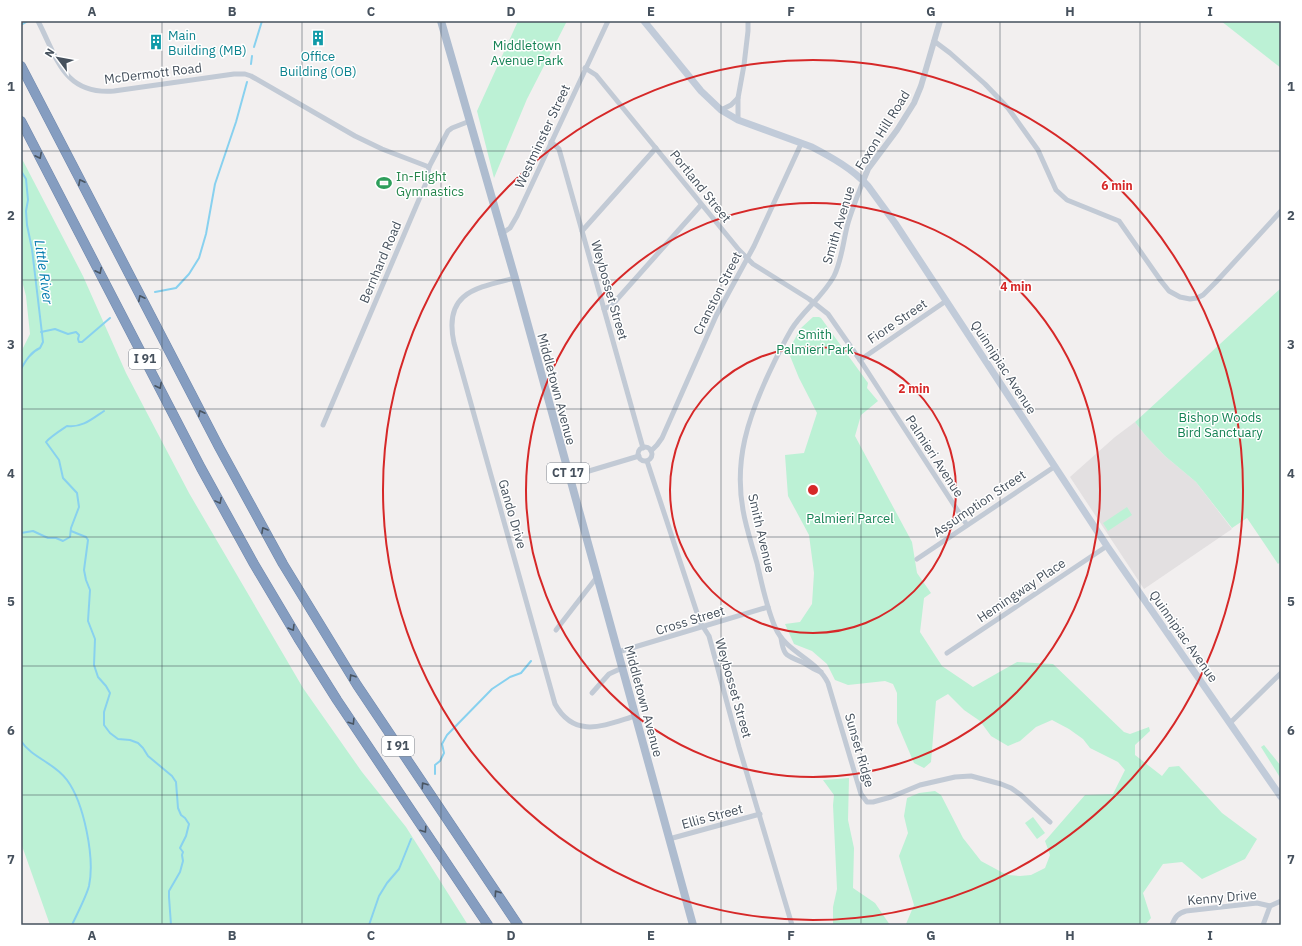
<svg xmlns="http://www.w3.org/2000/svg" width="1302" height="946" viewBox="0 0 1302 946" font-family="'IBM Plex Sans',sans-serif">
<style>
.education{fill:#e3e0e1}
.green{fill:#bcf1d5}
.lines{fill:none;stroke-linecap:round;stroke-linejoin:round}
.stream{stroke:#88d1ef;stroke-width:2}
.motorway-casing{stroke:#7088ac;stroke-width:10}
.minor{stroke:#c2cad5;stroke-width:5}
.tertiary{stroke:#c2cad5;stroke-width:6}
.secondary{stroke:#c1cbd9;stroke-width:7}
.primary{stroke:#aebccf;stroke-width:8}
.motorway{stroke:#859dc0;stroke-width:9}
.oneway{stroke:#495562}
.grid{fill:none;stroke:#46515d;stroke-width:1;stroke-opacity:0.55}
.ring{fill:none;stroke:#d62828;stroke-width:2}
.labels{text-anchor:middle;stroke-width:3;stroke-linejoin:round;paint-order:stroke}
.shield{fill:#fff;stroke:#7e858e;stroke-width:1}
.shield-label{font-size:12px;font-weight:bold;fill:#46515d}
.culture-label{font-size:13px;fill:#0d838f;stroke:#fff;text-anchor:start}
.park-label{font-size:13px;fill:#148254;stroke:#fff}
.street-label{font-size:13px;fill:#46515d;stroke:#fff}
.leisure-label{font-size:13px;fill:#27864d;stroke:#fff;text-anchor:start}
.water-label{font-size:14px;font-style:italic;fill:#077eb0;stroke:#fff}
.centre{fill:#d62828;stroke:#fff;stroke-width:2}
.ring-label{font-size:12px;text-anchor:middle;font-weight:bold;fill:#d62828;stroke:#fff;stroke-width:3;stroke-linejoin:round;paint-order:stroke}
.neatline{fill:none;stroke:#46515d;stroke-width:1.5}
.grid-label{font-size:13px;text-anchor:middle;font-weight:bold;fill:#46515d}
</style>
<rect width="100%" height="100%" fill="#f2efef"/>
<!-- education -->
<polygon class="education" points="1135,422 1145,435 1165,456 1196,482 1232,529 1144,589 1070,477 1115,437"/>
<!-- green -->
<g class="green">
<polygon points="518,21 567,21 527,99 494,178 477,111"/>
<polygon points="1221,21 1281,21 1281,68"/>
<polygon points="21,157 83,276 126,373 189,493 303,688 362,772 406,827 468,925 50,925 21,843 21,352 30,334 26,296 21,277"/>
<polygon points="1281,288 1281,561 1278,564 1247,518 1232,528 1196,482 1165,456 1145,435 1135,422"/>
<polygon points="813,317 819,317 821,318 868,383 867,388 878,401 861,415 855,436 912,542 917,573 931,593 924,598 920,632 942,666 973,687 1017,662 1053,664 1124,732 1130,734 1149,727 1150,731 1135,745 1135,755 1162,776 1169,767 1179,766 1222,813 1257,839 1245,859 1202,879 1182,862 1163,864 1143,893 1151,918 1145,925 902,925 906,924 914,905 899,856 908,833 904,816 907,798 919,793 935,791 941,795 963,838 981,861 1007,875 1020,876 1031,875 1045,868 1050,855 1045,841 1085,795 1113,794 1125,770 1118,762 1090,748 1083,739 1069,729 1052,720 1036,727 1020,741 1008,746 991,736 980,721 964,710 948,694 936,701 931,762 924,768 914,763 897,723 897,693 893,684 885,681 848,685 835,680 827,664 812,651 794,644 785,624 800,622 812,604 814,573 809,535 788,496 785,455 804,453 817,413 799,378 788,351 801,328"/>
<polygon points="1127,507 1132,515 1108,531 1103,523"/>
<polygon points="1264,745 1281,766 1281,779 1261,747"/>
<polygon points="849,778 848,820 854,848 853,888 875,903 890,925 833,925 833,907 837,889 833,805 834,795 823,780"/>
<polygon points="1033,817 1045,833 1037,839 1025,823"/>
</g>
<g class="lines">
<!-- stream -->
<g class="stream">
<polyline points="21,25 28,21"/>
<polyline points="254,47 262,21"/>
<polyline points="251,64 252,56"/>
<path d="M21 171 26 179 28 200 26 211 27 225 32 249 43 342 40 348C31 352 26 360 21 369"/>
<polyline points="155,292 176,288 189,274 199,258 206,234 215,184 236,122 247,82"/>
<polyline points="41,332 55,329 68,334 76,332 79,335 78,339 79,342 82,342 110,318"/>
<polyline points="71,531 86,537 88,540 84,570 86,580 90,590 88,621 95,639 94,665 98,677 106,686 110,693 104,712 104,725 110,733 118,739 130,740 138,743 143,748 148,756 172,776 176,782 178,808 181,815 185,818 189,824 186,836 180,848 183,852 182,855 183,861 180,872 169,891 169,897 171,925"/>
<path d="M21 533 33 531 48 538H56L63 541 70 537 71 528 79 507 77 493 63 478 59 460 46 442C50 437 61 430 67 426 82 428 92 419 104 411"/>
<path d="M21 741C32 758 55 763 67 780 84 803 95 858 89 886 86 897 77 914 72 925"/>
<polyline points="435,774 435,765 440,761 444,753 442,744 447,735 492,689 510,677 521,673 531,661"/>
<polyline points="369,925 379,896 387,883 399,869 411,839"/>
</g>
<defs>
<g id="motorway">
<polyline points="21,66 219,447 283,564 357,685 518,925"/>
<polyline points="21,121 201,468 254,564 298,638 337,700 488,925"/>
</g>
</defs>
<!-- motorway casing -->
<use href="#motorway" class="motorway-casing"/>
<!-- minor -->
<g class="minor">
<path d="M38 21C57 58 64 95 114 91L234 74H245L251 76 355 136 382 149 429 167"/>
<polyline points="934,41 950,53 985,84 1008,108 1038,150 1056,190 1067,200 1119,221 1161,281 1169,291 1180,297 1190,299 1197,298 1203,295 1216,282 1281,211"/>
<polyline points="585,68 596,75 739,250 753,264 809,299 828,314 860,360 967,525"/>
<polyline points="721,110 731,105 738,98"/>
<polyline points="738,120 738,98 744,65 748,31 748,21"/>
<polyline points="551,142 559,149 643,448"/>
<path d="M863 181C858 195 852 209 848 223 843 241 842 260 834 276 823 297 803 310 791 330 783 344 776 358 769 373 748 418 734 460 743 510 746 528 752 545 757 563 762 584 766 606 775 627 786 653 816 658 828 683L861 794 867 802H873L891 797 920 785 955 777 971 776 1001 784 1011 788 1021 795 1050 822"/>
<polyline points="582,231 656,148"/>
<polyline points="501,234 510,228 517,216 608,21"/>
<path d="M515 278C476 288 443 292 454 343L555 704C575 740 605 725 635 716"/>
<polyline points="604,309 612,305 701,205"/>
<polyline points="860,360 946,301"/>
<polyline points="323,425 426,183 429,167 448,131 452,128 470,121"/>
<circle cx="645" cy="454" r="7"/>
<polyline points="651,451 657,445 662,438 716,316 754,246 801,144"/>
<polyline points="647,461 700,622 709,636 739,747 792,925"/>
<polyline points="569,477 639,456"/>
<polyline points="917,559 1054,467"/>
<polyline points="556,630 597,577"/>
<path d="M781 638C784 659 788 655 804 663 810 666 814 670 821 672"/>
<polyline points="618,652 768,607"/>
<polyline points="947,653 1107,546"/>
<polyline points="592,693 609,674 622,668"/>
<polyline points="1230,723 1281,673"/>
<polyline points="669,839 760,814"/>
<path d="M1172 925C1175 917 1178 913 1186 911L1257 903 1270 906 1281 901"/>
<polyline points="1263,925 1270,906"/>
</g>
<!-- tertiary -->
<polyline class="tertiary" points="863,181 868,169 897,130 914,103 921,86 940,21"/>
<!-- secondary -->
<path class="secondary" d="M644 21 701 91 721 110 738 120 812 147C831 157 853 169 868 186L895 223 1107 546 1281 797"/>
<!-- primary -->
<polyline class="primary" points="441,21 515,278 693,925"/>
<!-- motorway -->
<use href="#motorway" class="motorway"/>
</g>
<!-- one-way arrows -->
<defs><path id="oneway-chevron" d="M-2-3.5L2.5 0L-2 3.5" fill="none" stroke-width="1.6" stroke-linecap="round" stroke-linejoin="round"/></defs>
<g class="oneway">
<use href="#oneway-chevron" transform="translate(39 156) rotate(63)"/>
<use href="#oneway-chevron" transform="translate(81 182) rotate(-117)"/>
<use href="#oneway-chevron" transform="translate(99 271) rotate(63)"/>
<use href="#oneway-chevron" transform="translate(141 298) rotate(-117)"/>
<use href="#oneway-chevron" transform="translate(159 386) rotate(63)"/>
<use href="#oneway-chevron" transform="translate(201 413) rotate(-117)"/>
<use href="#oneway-chevron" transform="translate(219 501) rotate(62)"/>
<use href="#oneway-chevron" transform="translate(264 530) rotate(-119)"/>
<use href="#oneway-chevron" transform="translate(292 628) rotate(59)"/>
<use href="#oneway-chevron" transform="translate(352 677) rotate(-122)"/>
<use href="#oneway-chevron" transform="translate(352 722) rotate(57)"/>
<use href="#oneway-chevron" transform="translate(424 785) rotate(-124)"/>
<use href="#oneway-chevron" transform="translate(424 830) rotate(56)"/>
<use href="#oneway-chevron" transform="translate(497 893) rotate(-124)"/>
</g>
<!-- grid -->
<path class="grid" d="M162 21V925M302 21V925M441 21V925M581 21V925M721 21V925M861 21V925M1000 21V925M1140 21V925M21 151H1281M21 280H1281M21 409H1281M21 537H1281M21 666H1281M21 795H1281"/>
<!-- distance rings -->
<g class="ring">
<circle cx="813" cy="490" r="143"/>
<circle cx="813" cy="490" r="287"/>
<circle cx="813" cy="490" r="430"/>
</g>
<!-- icons -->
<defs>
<symbol id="building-bare" viewBox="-9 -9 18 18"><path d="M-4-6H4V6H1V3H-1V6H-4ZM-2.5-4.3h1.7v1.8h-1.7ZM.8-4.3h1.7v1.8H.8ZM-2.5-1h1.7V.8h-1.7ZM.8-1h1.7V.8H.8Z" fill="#0f9aa8" stroke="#fff" stroke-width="2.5" paint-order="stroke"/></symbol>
<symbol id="stadium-bare" viewBox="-9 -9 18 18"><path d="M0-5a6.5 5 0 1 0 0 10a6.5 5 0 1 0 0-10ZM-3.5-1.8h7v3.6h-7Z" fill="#2e9e5b" stroke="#fff" stroke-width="2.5" paint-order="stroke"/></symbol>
</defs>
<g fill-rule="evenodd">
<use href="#building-bare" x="307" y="27" width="22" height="22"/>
<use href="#building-bare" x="145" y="31" width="22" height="22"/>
<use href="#stadium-bare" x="373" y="172" width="22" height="22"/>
</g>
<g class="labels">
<!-- shield labels -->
<g class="shield">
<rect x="129" y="349" width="32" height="20" rx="3"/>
<rect x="547" y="463" width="42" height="20" rx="3"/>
<rect x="382" y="736" width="32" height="20" rx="3"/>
</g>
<g class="shield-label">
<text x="145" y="363">I 91</text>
<text x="568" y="477">CT 17</text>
<text x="398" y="750">I 91</text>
</g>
<!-- culture labels -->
<g class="culture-label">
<text x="168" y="40">Main<tspan x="168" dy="15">Building (MB)</tspan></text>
<text x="318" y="61" text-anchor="middle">Office<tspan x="318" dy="15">Building (OB)</tspan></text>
</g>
<!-- park labels -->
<g class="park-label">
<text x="527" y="50">Middletown<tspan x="527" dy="15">Avenue Park</tspan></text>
<text x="815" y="339">Smith<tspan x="815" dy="15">Palmieri Park</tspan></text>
<text x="1220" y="422">Bishop Woods<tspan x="1220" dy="15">Bird Sanctuary</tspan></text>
<text x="850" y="523">Palmieri Parcel</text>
</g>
<!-- street labels -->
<g class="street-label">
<text transform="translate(153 73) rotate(-7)" y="5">McDermott Road</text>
<text transform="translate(882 130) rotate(-58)" y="5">Foxon Hill Road</text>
<text transform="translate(542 136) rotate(-65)" y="5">Westminster Street</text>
<text transform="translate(701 186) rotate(51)" y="5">Portland Street</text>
<text transform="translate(838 225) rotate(-73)" y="5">Smith Avenue</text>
<text transform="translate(380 262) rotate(-67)" y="5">Bernhard Road</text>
<text transform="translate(610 290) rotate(74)" y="5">Weybosset Street</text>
<text transform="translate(717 293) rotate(-63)" y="5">Cranston Street</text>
<text transform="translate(897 321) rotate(-34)" y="5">Fiore Street</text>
<text transform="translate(1004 367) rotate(57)" y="5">Quinnipiac Avenue</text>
<text transform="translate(557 389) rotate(75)" y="5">Middletown Avenue</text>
<text transform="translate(935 456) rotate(57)" y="5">Palmieri Avenue</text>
<text transform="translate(979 503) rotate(-34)" y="5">Assumption Street</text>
<text transform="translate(513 514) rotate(74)" y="5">Gando Drive</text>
<text transform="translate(762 533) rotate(77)" y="5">Smith Avenue</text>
<text transform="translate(1021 590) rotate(-34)" y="5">Hemingway Place</text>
<text transform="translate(690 620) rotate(-17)" y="5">Cross Street</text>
<text transform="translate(1184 636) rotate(55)" y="5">Quinnipiac Avenue</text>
<text transform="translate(734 688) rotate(74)" y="5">Weybosset Street</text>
<text transform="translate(644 701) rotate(75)" y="5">Middletown Avenue</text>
<text transform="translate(860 750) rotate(74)" y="5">Sunset Ridge</text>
<text transform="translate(712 816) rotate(-15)" y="5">Ellis Street</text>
<text transform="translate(1222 897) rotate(-5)" y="5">Kenny Drive</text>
</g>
<!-- leisure labels -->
<g class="leisure-label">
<text x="396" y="181">In-Flight<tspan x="396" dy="15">Gymnastics</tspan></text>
</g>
<!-- water labels -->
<g class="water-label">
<text transform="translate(44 272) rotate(82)" y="5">Little River</text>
</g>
</g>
<circle cx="813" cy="490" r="6" class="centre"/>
<g class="ring-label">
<text x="1117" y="190">6 min</text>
<text x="1016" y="291">4 min</text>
<text x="914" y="393">2 min</text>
</g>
<!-- border -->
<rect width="1302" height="946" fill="none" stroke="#ffffff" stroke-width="44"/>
<!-- north arrow -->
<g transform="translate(58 58) rotate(302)" stroke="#ffffff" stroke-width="3" paint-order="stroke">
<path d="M0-3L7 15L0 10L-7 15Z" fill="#46515d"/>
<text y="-6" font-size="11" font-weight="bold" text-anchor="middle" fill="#46515d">N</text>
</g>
<rect x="22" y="22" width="1258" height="902" class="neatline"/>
<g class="grid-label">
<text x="92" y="16">A</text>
<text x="232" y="16">B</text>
<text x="371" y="16">C</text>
<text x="511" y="16">D</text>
<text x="651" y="16">E</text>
<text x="791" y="16">F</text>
<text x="931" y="16">G</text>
<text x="1070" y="16">H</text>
<text x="1210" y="16">I</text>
<text x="11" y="91">1</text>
<text x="1291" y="91">1</text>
<text x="11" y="220">2</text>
<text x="1291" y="220">2</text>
<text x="11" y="349">3</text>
<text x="1291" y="349">3</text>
<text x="11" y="478">4</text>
<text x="1291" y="478">4</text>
<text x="11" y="606">5</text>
<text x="1291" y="606">5</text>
<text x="11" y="735">6</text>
<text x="1291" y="735">6</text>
<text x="11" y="864">7</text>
<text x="1291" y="864">7</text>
<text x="92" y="940">A</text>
<text x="232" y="940">B</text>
<text x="371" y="940">C</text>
<text x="511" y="940">D</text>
<text x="651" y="940">E</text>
<text x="791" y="940">F</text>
<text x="931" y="940">G</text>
<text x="1070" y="940">H</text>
<text x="1210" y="940">I</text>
</g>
</svg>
